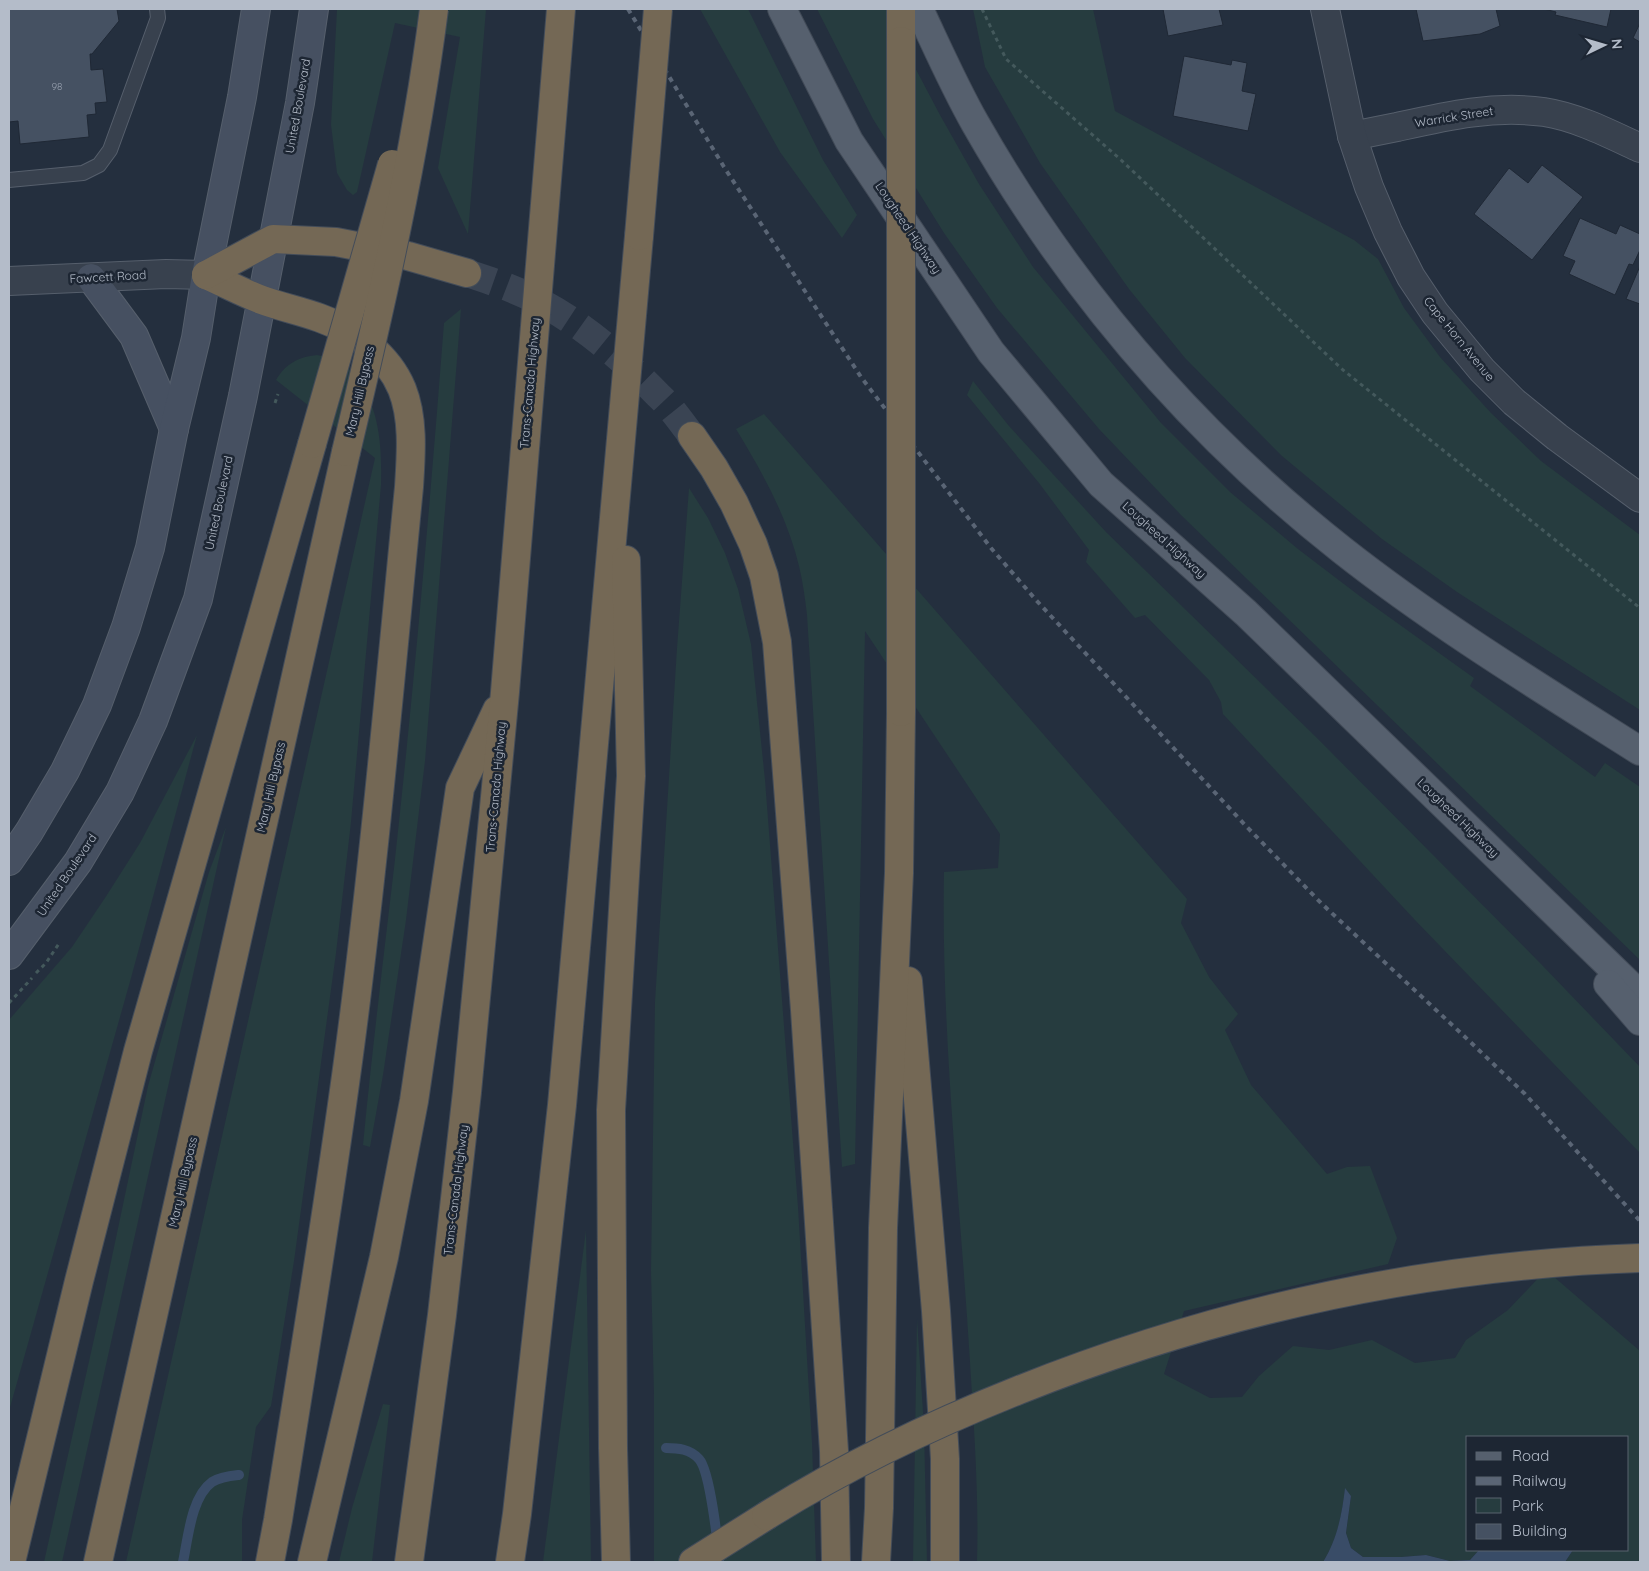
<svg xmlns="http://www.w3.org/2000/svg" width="1649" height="1571" viewBox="0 0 1649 1571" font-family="Quicksand,sans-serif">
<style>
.green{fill:#263c3f}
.water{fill:#394c67}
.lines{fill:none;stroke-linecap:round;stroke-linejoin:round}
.stream{stroke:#394c67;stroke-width:10}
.building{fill:#455162;stroke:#1f2835}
.motorway-tunnel{stroke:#3a4453;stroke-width:28;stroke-dasharray:28 14;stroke-linecap:butt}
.service-casing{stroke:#565f6c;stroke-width:16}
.minor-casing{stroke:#565f6c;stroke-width:30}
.tertiary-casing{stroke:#565f6c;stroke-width:30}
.secondary-casing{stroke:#565f6c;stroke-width:30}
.primary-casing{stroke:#414a57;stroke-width:30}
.motorway-casing{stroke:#434c59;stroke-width:30}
.path{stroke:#44595c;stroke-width:3;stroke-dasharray:4 4;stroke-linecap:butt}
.service{stroke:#38414e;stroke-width:14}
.minor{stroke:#38414e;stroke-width:28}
.tertiary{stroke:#38414e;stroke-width:28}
.secondary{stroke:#465061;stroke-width:28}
.primary{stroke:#56606e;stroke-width:28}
.motorway{stroke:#746855;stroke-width:28}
.rail{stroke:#5a6575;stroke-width:4;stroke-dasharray:5 5;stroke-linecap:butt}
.motorway-bridge-casing{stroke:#434c59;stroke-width:30;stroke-linecap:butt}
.motorway-bridge{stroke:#746855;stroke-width:28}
.labels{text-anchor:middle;stroke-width:5;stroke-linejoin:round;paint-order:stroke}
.number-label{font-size:10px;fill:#98a1af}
.street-label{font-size:12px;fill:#b4bcc9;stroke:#1d2633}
</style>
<rect width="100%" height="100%" fill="#242f3e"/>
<!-- green -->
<g class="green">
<polygon points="337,9 486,9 468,234 438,168 460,37 395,23 357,192 353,195 347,190 337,173 331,125"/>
<polygon points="700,9 748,9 823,160 857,215 842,238 780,152"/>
<polygon points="817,9 888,9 901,41 940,115 979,184 1033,267 1161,423 1230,492 1298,549 1361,597 1474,678 1470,686 1595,777 1605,763 1640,787 1640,960 1181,515 1099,429 997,308 944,233 873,119"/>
<polygon points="973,9 1093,9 1115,111 1354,240 1378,259 1404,308 1440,357 1491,413 1541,461 1640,535 1640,710 1457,592 1382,539 1282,456 1185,358 1129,289 1040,163 985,67"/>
<path d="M461 309 425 761 406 920 383 1075 370 1147 363 1145C372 1052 383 961 394 868 414 687 430 505 444 323Z"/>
<path d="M317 355C326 357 336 358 344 363 347 365 351 371 354 374 380 406 382 446 381 485L351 822 336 953 294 1261 271 1406 256 1427 242 1520V1562H126L375 458 276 380C286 363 299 357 317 355Z"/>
<polygon points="973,381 1009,426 1106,532 1318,739 1541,964 1640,1067 1640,1153 1415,920 1223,714 1221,702 1209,680 1145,615 1135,618 1086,562 1089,550 1039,483 967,395"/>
<path d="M764 414 1187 899 1181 923 1209 977 1238 1014 1225 1030 1251 1085 1327 1174 1347 1167 1370 1166 1397 1238 1388 1264 1184 1311 1164 1374 1210 1398 1242 1397 1259 1376 1293 1346 1329 1350 1372 1340 1415 1363 1455 1358 1466 1340 1508 1310 1546 1270 1640 1351V1562H1565L1573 1550H1628V1437H1468V1550H1479L1470 1560 1450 1561 1426 1555 1401 1557H1363L1351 1548 1346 1533 1351 1496 1345 1489C1342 1515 1337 1540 1323 1562H977C979 1496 974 1429 970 1362 960 1199 941 1035 944 872L998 868 1000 834 865 631 855 1164 842 1167 807 615C805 599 803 582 799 566 787 516 762 472 736 429Z"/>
<polygon points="689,488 708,518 725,553 738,589 751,644 765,780 798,1207 812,1443 816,1562 654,1562 654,1394 651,1271 655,1002 677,648"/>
<polygon points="197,735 131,978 9,1411 9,1020 72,947 105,898 140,843"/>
<polygon points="226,827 62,1562 44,1562 105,1290 148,1086 209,872"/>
<polygon points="586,1230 591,1562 543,1562"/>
<polygon points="917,1318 924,1428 927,1562 913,1562"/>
<polygon points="383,1404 390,1405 372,1562 339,1562 352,1508"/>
</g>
<!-- water -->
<path class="water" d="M1345 1488 1351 1496 1346 1533 1351 1548 1363 1557H1401L1426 1555 1450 1561 1470 1560 1479 1550H1573L1565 1562H1323C1337 1540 1342 1514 1345 1488Z"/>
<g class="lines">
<!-- stream -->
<g class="stream">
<path d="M666 1448C678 1448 690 1449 699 1459 710 1471 718 1543 719 1562"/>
<path d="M183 1562C188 1539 191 1497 212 1482 220 1477 230 1476 239 1475"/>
</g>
</g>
<!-- building -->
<g class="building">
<polygon points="9,9 117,9 119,21 92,54 90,54 91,70 103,69 107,102 95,103 96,114 87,115 89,137 20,144 18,121 9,122"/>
<polygon points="1163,9 1219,9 1223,25 1168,36"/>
<polygon points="1416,9 1496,9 1500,26 1480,34 1423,41"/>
<polygon points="1544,9 1611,9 1607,27 1555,15 1556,12"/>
<polygon points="1640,23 1640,42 1633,38"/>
<polygon points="1184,56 1231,65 1232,60 1247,63 1242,91 1256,94 1248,131 1173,116"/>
<polygon points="1542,165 1583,197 1532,260 1474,214 1509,168 1528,183"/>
<polygon points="1580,218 1616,234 1620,225 1640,234 1640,250 1633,265 1629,264 1615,295 1569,274 1575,261 1563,256"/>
<polygon points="1640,266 1640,304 1626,299"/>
</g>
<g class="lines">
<!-- motorway-tunnel -->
<path class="motorway-tunnel" d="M467 273C491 281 516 289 538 301 583 324 623 359 658 395 671 407 681 422 692 436"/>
<defs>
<polyline id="service" points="9,180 83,173 99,165 110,150 158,18 157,9"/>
<g id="minor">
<path d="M1352 136C1367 133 1382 130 1397 127 1446 116 1493 105 1544 112 1577 117 1610 134 1640 148"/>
<polyline points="9,281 166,274 206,275"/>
</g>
<polyline id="tertiary" points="1325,9 1352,136 1369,187 1388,232 1411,277 1435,313 1482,370 1514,402 1557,437 1640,498"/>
<g id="secondary">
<polyline points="91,278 134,336 174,429"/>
<polyline points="9,861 29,832 65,771 97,705 126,627 150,548 174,429 196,338 206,275 242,97 256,9"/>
<polyline points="9,955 78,862 120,792 153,721 198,599 243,396 300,103 314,9"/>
</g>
<g id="primary">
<polyline points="782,9 849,141 991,352 1101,484 1246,613 1640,995"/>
<path d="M919 9C937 47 954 86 975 123 1070 290 1191 431 1342 550 1436 624 1539 687 1640 751"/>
<polyline points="1608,984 1640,1021"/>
</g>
<g id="motorway">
<polyline points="901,41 901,9"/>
<path d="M206 275C225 283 243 293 262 300 281 307 301 311 320 318 354 330 388 355 402 389 414 419 411 455 409 487 391 671 375 855 351 1039 330 1200 303 1360 278 1520L270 1562"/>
<polyline points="206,275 273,239 336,242 408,256 467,273"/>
<polyline points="692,436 714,468 734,503 753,544 764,576 777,642 805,1010 834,1451 836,1562"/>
<polyline points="908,981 936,1311 945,1459 945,1562"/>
<polyline points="11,1562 79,1281 138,1051 312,444"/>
<polyline points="98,1562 346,452"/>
<polyline points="312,1562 384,1257 414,1101 460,788 497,710"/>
<polyline points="409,1562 442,1315 467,1092 505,692 561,9"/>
<polyline points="510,1562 517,1514 562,1105 639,236"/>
<polyline points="616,1562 613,1448 611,1110 631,776 626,560"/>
<polyline points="693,1562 766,1516"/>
<polyline points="876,1562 879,1508 883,1228 899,873 901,712"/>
</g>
</defs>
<!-- service casing -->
<use href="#service" class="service-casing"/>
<!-- minor casing -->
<use href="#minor" class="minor-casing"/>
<!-- tertiary casing -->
<use href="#tertiary" class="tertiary-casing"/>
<!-- secondary casing -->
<use href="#secondary" class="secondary-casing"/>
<!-- primary casing -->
<use href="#primary" class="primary-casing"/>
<!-- motorway casing -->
<use href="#motorway" class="motorway-casing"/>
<!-- path -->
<g class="path">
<polyline points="982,9 1006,59 1120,159 1343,370 1640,608"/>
<polyline points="275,403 278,394"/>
<polyline points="36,973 46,963 60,942"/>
<polyline points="9,1003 32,978"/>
</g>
<!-- service -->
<use href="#service" class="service"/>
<!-- minor -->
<use href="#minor" class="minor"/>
<!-- tertiary -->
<use href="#tertiary" class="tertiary"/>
<!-- secondary -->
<use href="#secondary" class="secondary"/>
<!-- primary -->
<use href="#primary" class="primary"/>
<!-- motorway -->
<use href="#motorway" class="motorway"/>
<!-- rail -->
<polyline class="rail" points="628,9 724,167 861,377 991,548 1036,600 1246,826 1322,904 1464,1036 1525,1094 1640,1221"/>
<defs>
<g id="motorway-bridge">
<polyline points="901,41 901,712"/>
<polyline points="639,236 658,9"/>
<polyline points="312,444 392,164"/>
<path d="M346 452C381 305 415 158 434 9"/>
<path d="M766 1516C846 1466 931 1425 1019 1390 1217 1311 1426 1265 1640 1258"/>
</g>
</defs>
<!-- motorway-bridge casing -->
<use href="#motorway-bridge" class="motorway-bridge-casing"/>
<!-- motorway-bridge -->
<use href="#motorway-bridge" class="motorway-bridge"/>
</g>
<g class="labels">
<!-- number labels -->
<g class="number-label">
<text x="57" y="90">98</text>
</g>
<!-- street labels -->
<g class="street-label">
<text transform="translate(298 106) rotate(-80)" y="4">United Boulevard</text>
<text transform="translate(1454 117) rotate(-9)" y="4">Warrick Street</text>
<text transform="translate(908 228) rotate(56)" y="4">Lougheed Highway</text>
<text transform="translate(108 277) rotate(-3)" y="4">Fawcett Road</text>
<text transform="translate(1459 339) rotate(51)" y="4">Cape Horn Avenue</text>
<text transform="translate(530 383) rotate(-85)" y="4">Trans-Canada Highway</text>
<text transform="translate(360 391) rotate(-77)" y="4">Mary Hill Bypass</text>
<text transform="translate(219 503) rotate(-78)" y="4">United Boulevard</text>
<text transform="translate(1164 540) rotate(42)" y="4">Lougheed Highway</text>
<text transform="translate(271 787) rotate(-77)" y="4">Mary Hill Bypass</text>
<text transform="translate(496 787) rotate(-85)" y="4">Trans-Canada Highway</text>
<text transform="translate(1458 818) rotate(44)" y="4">Lougheed Highway</text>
<text transform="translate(67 875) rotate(-56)" y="4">United Boulevard</text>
<text transform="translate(183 1182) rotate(-77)" y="4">Mary Hill Bypass</text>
<text transform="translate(456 1190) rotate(-83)" y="4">Trans-Canada Highway</text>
</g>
</g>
<!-- border -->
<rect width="1649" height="1571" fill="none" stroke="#b4bcc9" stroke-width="20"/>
<!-- legend -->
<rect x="1466" y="1436" width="162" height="115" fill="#1d2633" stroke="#59626f"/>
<rect x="1476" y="1452" width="25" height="8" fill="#56606e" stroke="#59626f"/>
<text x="1512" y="1461" font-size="15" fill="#b4bcc9">Road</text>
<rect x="1476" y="1477" width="25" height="8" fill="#5a6575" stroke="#59626f"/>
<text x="1512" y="1486" font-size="15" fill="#b4bcc9">Railway</text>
<rect x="1476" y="1498" width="25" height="15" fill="#263c3f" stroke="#59626f"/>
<text x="1512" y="1511" font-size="15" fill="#b4bcc9">Park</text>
<rect x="1476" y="1524" width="25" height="15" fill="#455162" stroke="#59626f"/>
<text x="1512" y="1536" font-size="15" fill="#b4bcc9">Building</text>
<!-- north arrow -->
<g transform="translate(1604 45) rotate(85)" stroke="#1d2633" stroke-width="4" paint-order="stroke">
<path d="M0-4L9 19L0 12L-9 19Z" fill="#b4bcc9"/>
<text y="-8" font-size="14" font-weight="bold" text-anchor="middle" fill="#b4bcc9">N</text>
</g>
</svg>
